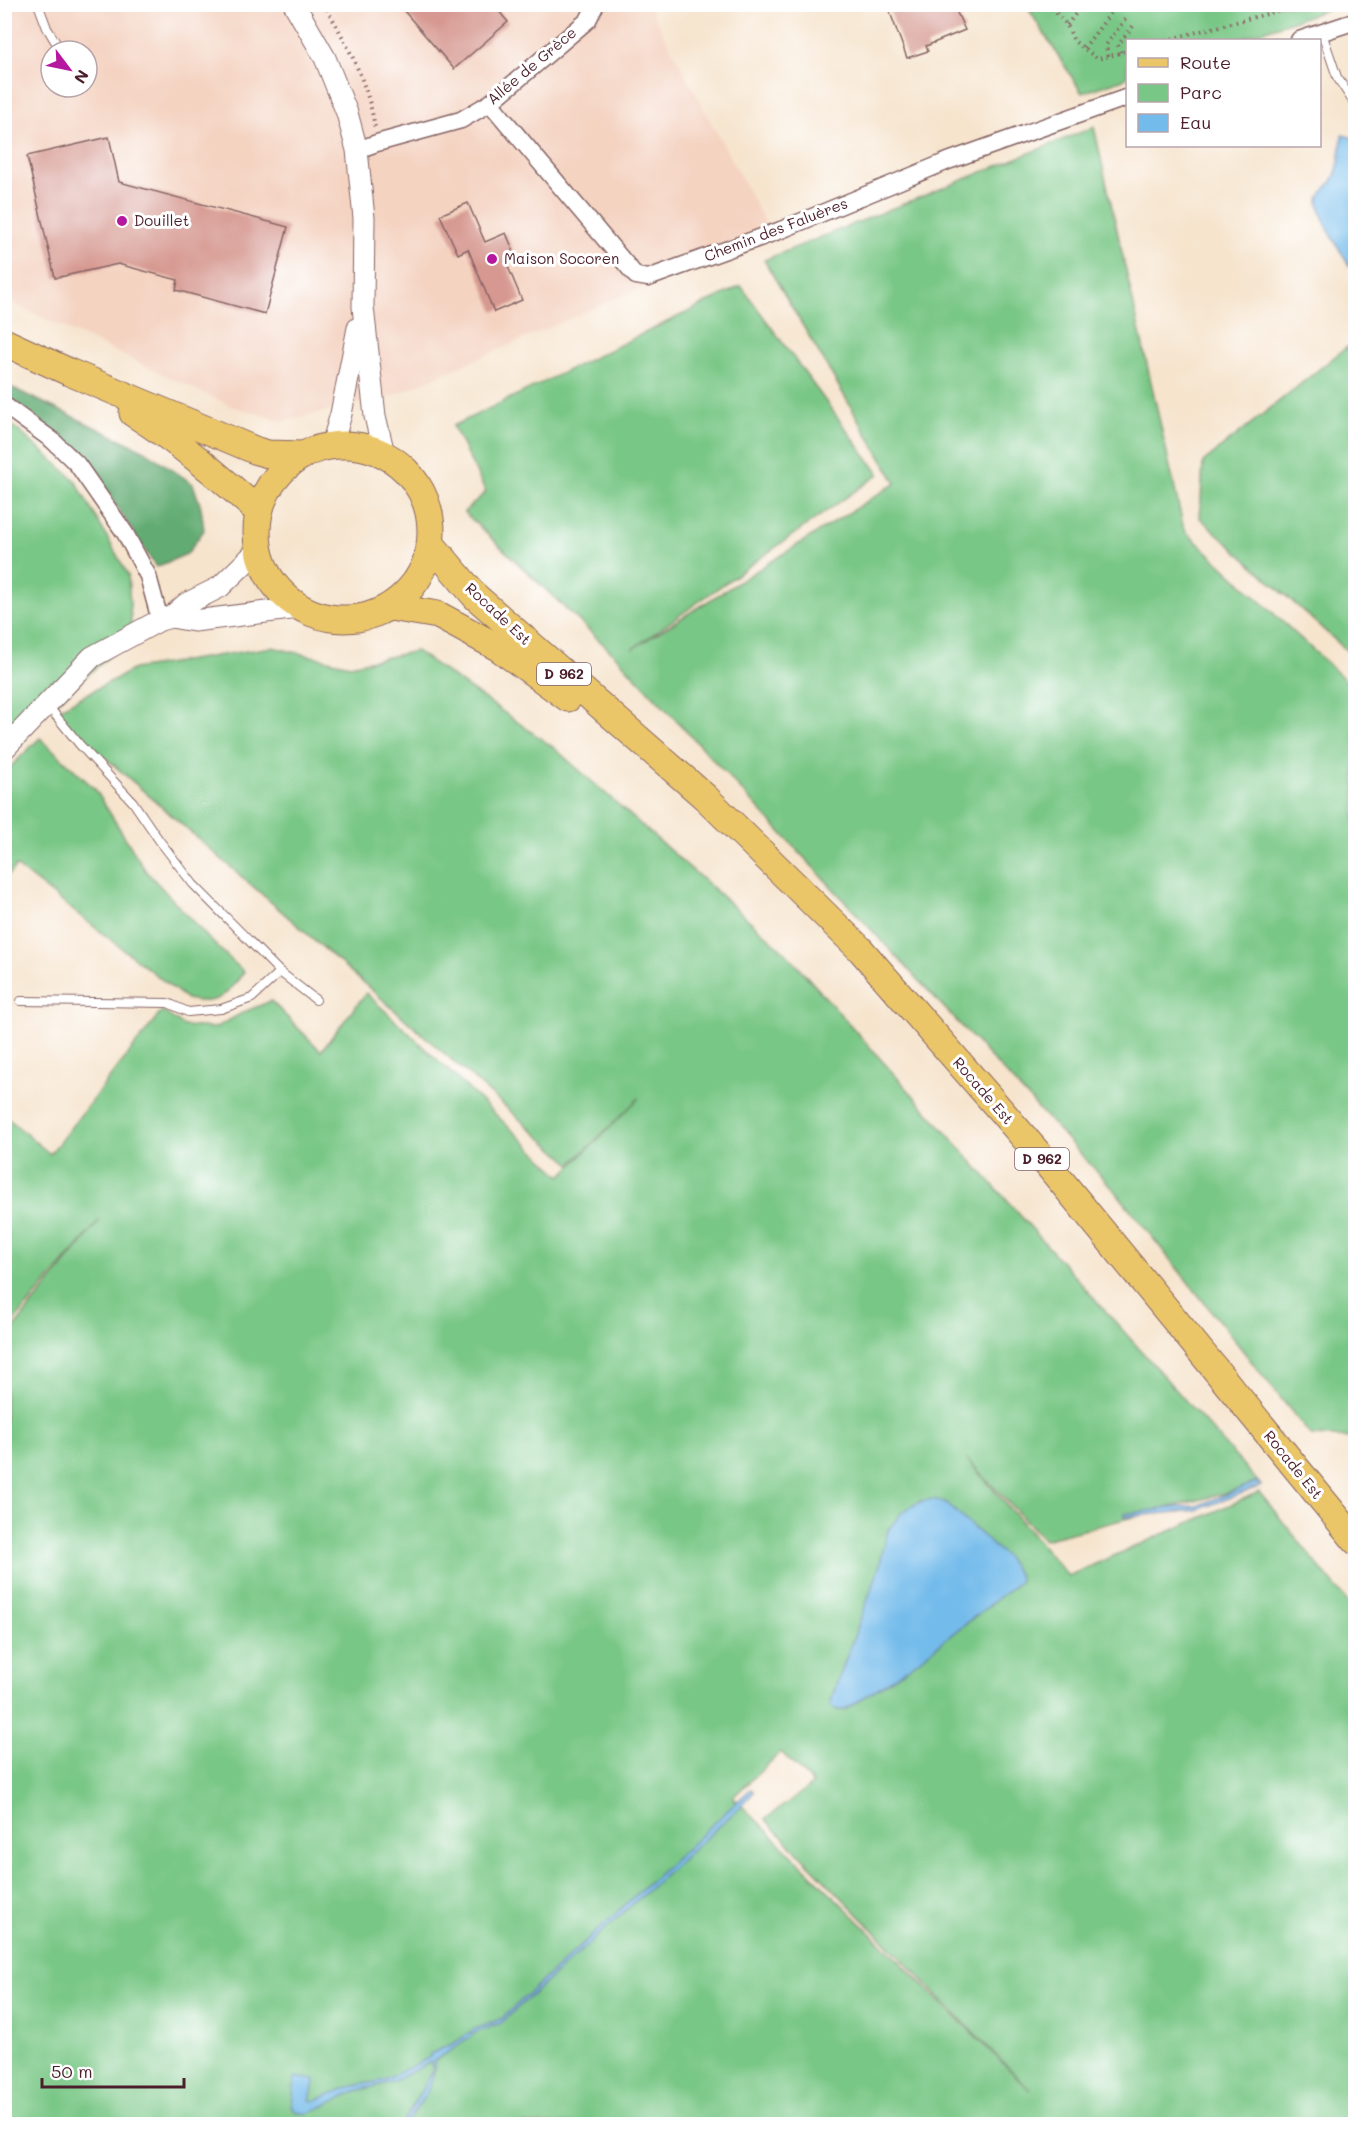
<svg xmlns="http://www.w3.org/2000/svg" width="1360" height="2129" viewBox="0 0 1360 2129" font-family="Mali,sans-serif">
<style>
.built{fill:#f4d3c1;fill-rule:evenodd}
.green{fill:#79c786;stroke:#627358;stroke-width:1.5;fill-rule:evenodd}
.forest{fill:#62ac73;stroke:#56664f;stroke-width:1.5}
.water{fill:#73bbeb;stroke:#5e6d8b;stroke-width:1.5}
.building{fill:#d69890}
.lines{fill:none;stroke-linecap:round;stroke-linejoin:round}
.service-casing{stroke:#866464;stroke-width:10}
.minor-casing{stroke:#866464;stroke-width:19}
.tertiary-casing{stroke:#866464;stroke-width:23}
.primary-casing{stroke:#866464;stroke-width:29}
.path{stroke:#866464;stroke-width:4;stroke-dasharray:1.5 4.5;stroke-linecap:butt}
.service{stroke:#fff;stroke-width:8}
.minor{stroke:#fff;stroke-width:16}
.tertiary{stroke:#fff;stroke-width:21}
.primary{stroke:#ebc669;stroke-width:27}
.poi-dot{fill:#b5179e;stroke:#fff;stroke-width:2}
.labels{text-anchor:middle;stroke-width:6;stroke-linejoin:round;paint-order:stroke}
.shield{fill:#fff;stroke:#80626b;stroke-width:1.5}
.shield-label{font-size:14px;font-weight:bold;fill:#4a1f2b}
.street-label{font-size:15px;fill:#4a1f2b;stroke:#fff}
.poi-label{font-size:15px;fill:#4a1f2b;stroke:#fff;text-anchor:start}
</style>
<rect width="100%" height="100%" fill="#fff"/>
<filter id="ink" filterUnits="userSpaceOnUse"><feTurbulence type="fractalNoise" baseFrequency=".0167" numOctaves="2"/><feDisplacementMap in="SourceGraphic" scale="12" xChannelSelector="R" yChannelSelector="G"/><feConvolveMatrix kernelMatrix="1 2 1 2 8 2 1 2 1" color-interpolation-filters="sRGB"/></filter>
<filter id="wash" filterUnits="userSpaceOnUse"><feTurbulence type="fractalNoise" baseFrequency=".008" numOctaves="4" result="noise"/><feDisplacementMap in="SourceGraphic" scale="24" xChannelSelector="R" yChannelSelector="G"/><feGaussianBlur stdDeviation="1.35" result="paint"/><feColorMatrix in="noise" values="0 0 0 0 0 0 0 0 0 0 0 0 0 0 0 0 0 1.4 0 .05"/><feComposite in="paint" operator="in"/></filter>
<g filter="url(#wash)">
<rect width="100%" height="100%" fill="#f6e4cd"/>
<!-- built -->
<path class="built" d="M5 5H648L774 239 626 294 390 397 282 421 231 406 5 300ZM51 51H87V87H51Z"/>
<!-- green -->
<g class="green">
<polygon points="1026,5 1341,5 1236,40 1128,40 1127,78 1082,93"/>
<polygon points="1094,127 1184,530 1355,689 1355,1438 1311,1436 1117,1193 618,658 464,512 486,492 453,426 741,286 879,474 632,649 896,483 764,260"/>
<polygon points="1347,347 1356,365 1355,658 1200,518 1203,462"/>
<polygon points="5,419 75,480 128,575 132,636 5,748"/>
<path d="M272 647 350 665 416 651 553 747 785 952 1260 1484 1044 1540 966 1458 1068 1576 1259 1492 1355 1611V2124H5V1339L100 1220 5 1332V1116L50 1154 162 1011 184 1026 215 1028 244 1012 271 1001 321 1051 366 993 561 1176 639 1098 571 1164 53 712 134 669ZM781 1752 813 1784 765 1819 1030 2090 733 1797Z"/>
<path d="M40 738 95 789 145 870 210 940 244 972C227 995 217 1007 187 999L16 866 5 879V772Z"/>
</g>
<!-- forest -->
<polygon class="forest" points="4,384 145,451 193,484 201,507 204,530 187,554 156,567 86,460 41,421 5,395"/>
<!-- water -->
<g class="water">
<path d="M1342 135 1355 138V262L1349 266C1341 251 1320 220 1319 203 1318 195 1325 190 1330 184 1340 171 1341 150 1342 135Z"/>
<polygon points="1257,1482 1261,1486 1197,1510 1125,1517 1124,1514 1179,1507 1197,1506"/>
<polygon points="934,1499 947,1504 1006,1557 1020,1577 1019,1582 907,1669 845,1710 837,1710 830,1706 834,1691 878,1571 888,1530 902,1512 921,1501"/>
<path d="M751 1789 754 1792 738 1809 501 2023 477 2032 461 2044 434 2061C437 2084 418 2106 405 2124H402L433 2071 431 2062 392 2082 356 2091 307 2114 295 2111 292 2105 295 2077 315 2080 310 2100 313 2101 349 2087 385 2080 430 2057V2054L456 2042 475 2029 501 2019Z"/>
</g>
<g id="blocks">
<!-- building -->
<g class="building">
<polygon points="398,4 493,4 508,22 454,69"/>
<polygon points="887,4 953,4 965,30 926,46 928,51 907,58"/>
<polygon points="109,137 119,182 288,227 265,314 176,290 178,280 118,264 55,278 27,156"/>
<polygon points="468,203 485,242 506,233 516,257 506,262 522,300 494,312 468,249 458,254 440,215"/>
</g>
</g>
</g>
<g filter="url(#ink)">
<use href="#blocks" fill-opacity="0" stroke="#866464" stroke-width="1.5"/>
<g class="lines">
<defs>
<g id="service">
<polyline points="38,4 47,28 61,51"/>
<polyline points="1322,33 1337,77 1356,106"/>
<polyline points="48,706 80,745 133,802 159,840 193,884 280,972 316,1000"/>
<polyline points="21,1001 168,1003 188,1012 221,1009 252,998 280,972"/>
</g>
<g id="minor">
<polyline points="1299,40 1356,21"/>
<polyline points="490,103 636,276 648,278 781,230 948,161 1128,97"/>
<polyline points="357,150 377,143 461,120 490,103 588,20 596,4"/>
<polyline points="4,405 52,440 77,464 125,533 148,576 160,620"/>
</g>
<g id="tertiary">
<polyline points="294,4 325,58 347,113 357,150 364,218 363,307 375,416 384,454"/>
<polyline points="332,445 341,414 358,328"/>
<polyline points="171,617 194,621 299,608"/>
<polyline points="4,749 92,657 160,620 171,617 186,604 220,587 258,550"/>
</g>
<g id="primary">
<polyline points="4,342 69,372 257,451 268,454 303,455"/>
<path d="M133 413C179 442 219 476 259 512"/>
<circle cx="344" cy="532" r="87"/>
<polyline points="431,544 475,596 705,797 860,949 1043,1159 1356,1541"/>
<polyline points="390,607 438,615 499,648 568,698"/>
</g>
</defs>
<!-- service casing -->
<use href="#service" class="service-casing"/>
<!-- minor casing -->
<use href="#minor" class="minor-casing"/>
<!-- tertiary casing -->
<use href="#tertiary" class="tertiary-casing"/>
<!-- primary casing -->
<use href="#primary" class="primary-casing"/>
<!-- path -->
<g class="path">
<path d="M324 4C347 43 368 83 375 128"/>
<polyline points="1048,4 1067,25 1074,41 1098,59 1128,51"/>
<polyline points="1067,25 1083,4"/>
<polyline points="1166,40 1290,8 1292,4"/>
<polyline points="1084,48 1113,10"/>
<polyline points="1121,52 1118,45 1134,25"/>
<polyline points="1108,56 1106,45 1126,18"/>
</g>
<!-- service -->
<use href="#service" class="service"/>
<!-- minor -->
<use href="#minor" class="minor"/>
<!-- tertiary -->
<use href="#tertiary" class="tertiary"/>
<!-- primary -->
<use href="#primary" class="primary"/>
</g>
</g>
<!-- markers -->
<g class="poi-dot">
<circle cx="122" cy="221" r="6"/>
<circle cx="492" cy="259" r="6"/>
</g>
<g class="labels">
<!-- shield labels -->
<g class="shield">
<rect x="537" y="663" width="54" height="22" rx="4.5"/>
<rect x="1015" y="1148" width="54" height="22" rx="4.5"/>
</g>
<g class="shield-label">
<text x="564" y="679">D 962</text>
<text x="1042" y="1164">D 962</text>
</g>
<!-- street labels -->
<g class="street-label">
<text transform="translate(532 66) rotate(-40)" y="5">Allée de Grèce</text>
<text transform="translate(776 230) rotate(-21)" y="5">Chemin des Faluères</text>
<text transform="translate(498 614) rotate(43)" y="5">Rocade Est</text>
<text transform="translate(983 1091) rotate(49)" y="5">Rocade Est</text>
<text transform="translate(1293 1465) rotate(51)" y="5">Rocade Est</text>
</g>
<!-- poi labels -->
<g class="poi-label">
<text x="134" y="226">Douillet</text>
<text x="504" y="264">Maison Socoren</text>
</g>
</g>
<!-- margin -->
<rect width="1360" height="2129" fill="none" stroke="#fff" stroke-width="24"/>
<!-- legend -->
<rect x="1126" y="39" width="195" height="108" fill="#ffffff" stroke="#b7a5aa" stroke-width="1.5"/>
<rect x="1138" y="58" width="30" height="9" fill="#ebc669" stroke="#b7a5aa" stroke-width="1.5"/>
<text x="1180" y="69" font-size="18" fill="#4a1f2b">Route</text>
<rect x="1138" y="84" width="30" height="18" fill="#79c786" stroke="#b7a5aa" stroke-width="1.5"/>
<text x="1180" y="99" font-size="18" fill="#4a1f2b">Parc</text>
<rect x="1138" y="114" width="30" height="18" fill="#73bbeb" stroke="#b7a5aa" stroke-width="1.5"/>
<text x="1180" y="129" font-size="18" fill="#4a1f2b">Eau</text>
<!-- north arrow -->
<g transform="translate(69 69) rotate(122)"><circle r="28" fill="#ffffff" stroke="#b7a5aa" stroke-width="1.5"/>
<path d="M0-4.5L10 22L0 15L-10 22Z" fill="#b5179e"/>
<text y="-9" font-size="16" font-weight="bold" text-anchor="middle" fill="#4a1f2b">N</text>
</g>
<!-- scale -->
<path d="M42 2078v9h142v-9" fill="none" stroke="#4a1f2b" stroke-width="3"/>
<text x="51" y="2078" font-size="18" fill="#4a1f2b" stroke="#ffffff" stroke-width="4.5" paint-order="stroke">50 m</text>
</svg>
